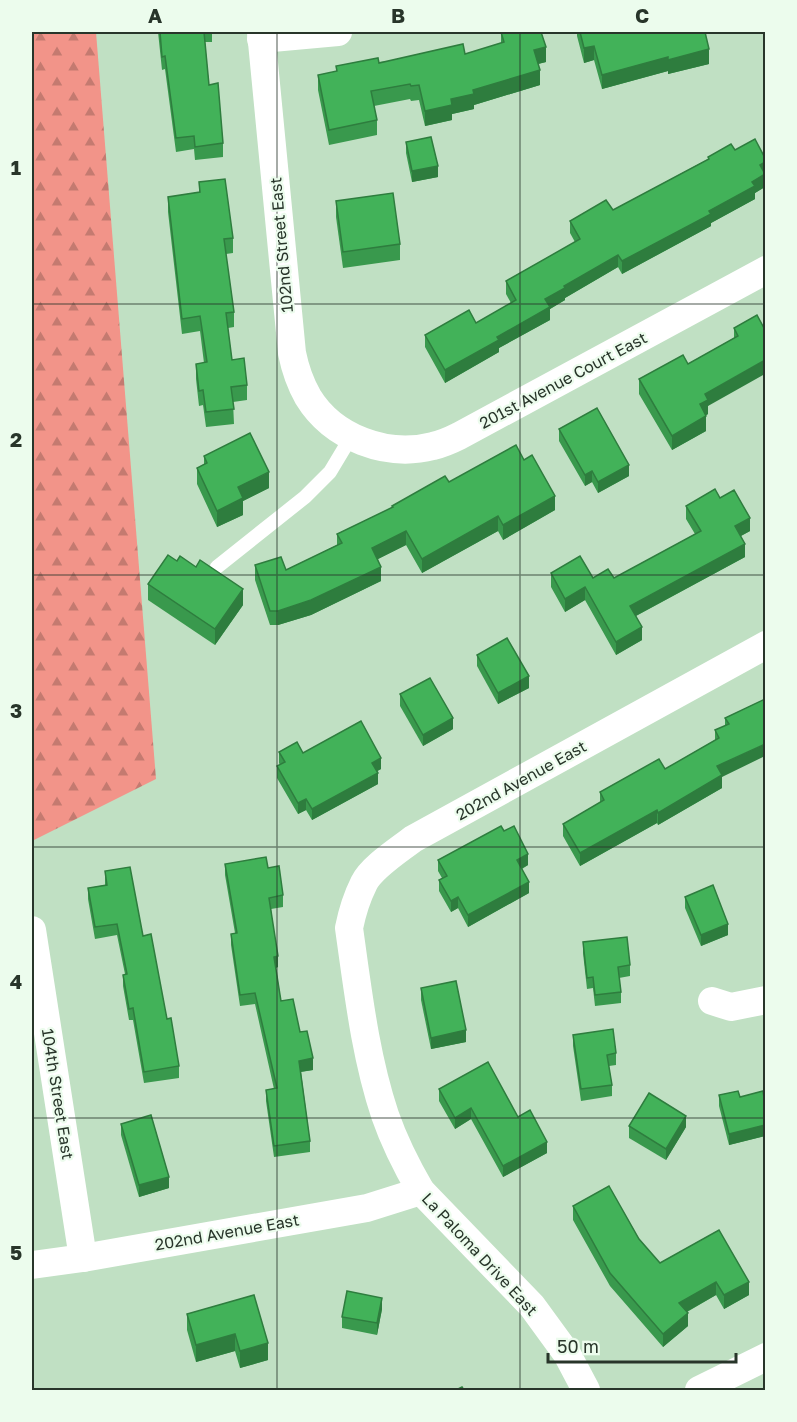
<svg xmlns="http://www.w3.org/2000/svg" width="797" height="1422" viewBox="0 0 797 1422" font-family="'Golos Text',sans-serif">
<style>
.forest{fill:url(#forest-firs)}
.lines{fill:none;stroke-linecap:round;stroke-linejoin:round}
.service{stroke:#fff;stroke-width:14}
.minor{stroke:#fff;stroke-width:28}
.wall{fill:#39994d}
.shaded-wall{fill:#2e7d3e}
.building{fill:#42b259;stroke:#2e7d3e;stroke-width:1.5}
.grid{fill:none;stroke:#28352a;stroke-width:1.5;stroke-opacity:0.55}
.labels{text-anchor:middle;stroke-width:4.5;stroke-linejoin:round;paint-order:stroke}
.street-label{font-size:16px;fill:#28352a;stroke:#ecfced}
.neatline{fill:none;stroke:#28352a;stroke-width:2}
.grid-label{font-size:20px;text-anchor:middle;font-weight:bold;fill:#28352a}
</style>
<defs>
<pattern id="forest-firs" width="22" height="20" patternUnits="userSpaceOnUse" patternTransform="scale(1.5)"><rect width="22" height="20" fill="#f29489"/><path d="M5 1l3.5 6h-7zM16 11l3.5 6h-7z" fill="#c47a70"/></pattern>
</defs>
<rect width="100%" height="100%" fill="#c0e0c3"/>
<!-- forest -->
<polygon class="forest" points="32,32 96,32 156,779 32,841"/>
<g class="lines">
<!-- service -->
<polyline class="service" points="217,567 305,497 330,472 351,437"/>
<!-- minor -->
<g class="minor">
<path d="M261 32 292 353C295 368 300 383 308 397 333 438 387 458 433 446 442 444 451 440 459 436L766 270"/>
<polyline points="261,39 338,32"/>
<polyline points="32,930 83,1258"/>
<polyline points="712,1001 731,1007 766,1000"/>
<polyline points="32,1265 83,1258 367,1208 421,1191"/>
<path d="M586 1390 567 1354 532 1306 421 1191C407 1167 394 1141 385 1115 365 1055 358 991 349 928 352 913 357 897 364 883 372 867 399 850 413 839L766 645"/>
<polyline points="699,1390 766,1357"/>
</g>
</g>
<!-- wall -->
<g class="wall">
<polygon points="158,32 212,32 212,42 205,42 209,85 223,143 223,157 195,160 194,149 176,152 165,69 162,70"/>
<polygon points="501,32 546,62 538,64 540,85 474,105 474,109 452,114 452,120 425,126 419,100 411,101 410,99 374,106 377,120 377,135 329,145 318,90 318,75 336,72 336,66 465,54 501,43"/>
<polygon points="577,32 705,32 709,64 668,74 668,71 602,89 594,60 584,63 577,36"/>
<polygon points="406,142 438,177 412,182 406,153"/>
<polygon points="735,150 765,158 765,187 755,193 755,199 711,223 711,226 622,274 618,267 565,298 565,300 550,309 550,320 499,348 499,352 445,383 425,347 425,335 476,323 511,303 506,294 506,281 575,242 570,233 570,221 613,210 708,159 708,157"/>
<polygon points="199,182 233,238 233,253 226,254 234,312 234,327 228,328 232,360 247,385 247,400 233,402 234,424 206,427 203,405 199,406 196,379 196,364 204,363 200,331 182,334 168,212 168,197 199,192"/>
<polygon points="336,201 400,244 400,260 343,268 336,217"/>
<polygon points="757,315 708,406 708,414 706,415 706,431 672,450 639,394 639,379 688,364 734,338 734,328"/>
<polygon points="559,429 629,476 598,493 592,482 585,486 559,441"/>
<polygon points="204,456 269,488 243,501 243,515 217,527 197,484 197,468 204,464"/>
<polygon points="449,482 555,510 503,540 498,531 422,573 406,545 378,559 381,581 311,615 278,625 270,625 255,580 255,565 286,570 337,545 337,534 392,508 392,506"/>
<polygon points="720,498 750,531 741,536 745,557 636,616 642,640 616,655 585,600 565,612 551,587 551,573 593,578 614,578 695,534 686,519 686,506"/>
<polygon points="148,584 243,605 215,645 148,600"/>
<polygon points="477,655 529,688 498,704 477,666"/>
<polygon points="400,694 453,729 423,746 400,706"/>
<polygon points="765,699 722,777 722,788 658,825 657,823 580,866 563,836 563,824 600,803 600,792 665,769 715,740 715,730 725,726 725,718"/>
<polygon points="279,752 381,769 377,771 378,784 312,820 306,810 298,814 277,778 277,766 280,765 279,763"/>
<polygon points="504,831 528,865 522,869 529,893 468,927 458,908 451,912 439,891 439,880 442,878 438,871 438,860"/>
<polygon points="225,864 268,868 283,895 283,907 271,909 278,967 276,968 281,1001 300,1032 313,1070 301,1072 310,1141 310,1152 274,1157 266,1101 266,1090 274,1089 255,1004 240,1006 231,945 231,934 235,933 225,875"/>
<polygon points="105,871 143,936 167,1019 179,1066 179,1078 144,1083 133,1020 129,1020 123,986 123,975 125,974 117,935 95,939 88,899 88,888 105,885"/>
<polygon points="685,897 728,935 701,946 685,908"/>
<polygon points="583,942 630,965 630,976 619,978 621,992 621,1003 595,1006 593,988 587,989 583,953"/>
<polygon points="421,988 466,1042 431,1049 421,1000"/>
<polygon points="573,1035 616,1053 616,1065 609,1066 612,1085 612,1096 581,1101 573,1046"/>
<polygon points="439,1089 518,1117 547,1153 503,1177 471,1119 455,1129 439,1101"/>
<polygon points="719,1095 740,1097 765,1104 765,1136 729,1145 719,1106"/>
<polygon points="121,1124 169,1188 139,1197 121,1135"/>
<polygon points="629,1126 686,1127 666,1160 629,1138"/>
<polygon points="573,1206 639,1239 660,1263 719,1230 749,1295 724,1309 716,1295 687,1312 688,1326 663,1347 610,1286 573,1220"/>
<polygon points="254,1295 268,1360 240,1368 235,1351 196,1362 187,1330 187,1314"/>
<polygon points="382,1309 377,1335 342,1328 342,1317"/>
</g>
<!-- shaded-wall -->
<g class="shaded-wall">
<polygon points="594,46 594,60 584,63 584,48"/>
<polygon points="546,47 546,62 534,65 534,50"/>
<polygon points="709,49 709,64 668,74 668,60"/>
<polygon points="668,57 668,71 602,89 602,75"/>
<polygon points="540,70 540,85 474,105 474,109 452,114 452,120 425,126 425,111 451,99 473,90"/>
<polygon points="765,162 765,174 760,165"/>
<polygon points="438,166 438,177 412,182 412,171"/>
<polygon points="765,174 765,187 755,193 755,199 711,223 711,226 622,274 622,261 709,211 752,182"/>
<polygon points="618,255 618,267 565,298 565,300 550,309 550,320 499,348 499,352 445,383 445,370 497,337 545,299 564,286"/>
<polygon points="765,360 765,374 708,406 708,414 700,419 700,404 705,394"/>
<polygon points="706,416 706,431 672,450 672,436"/>
<polygon points="629,465 629,476 598,493 598,482"/>
<polygon points="592,471 592,482 585,486 585,475"/>
<polygon points="269,472 269,488 243,501 243,515 217,527 217,511 238,487"/>
<polygon points="555,496 555,510 503,540 503,525"/>
<polygon points="498,516 498,531 422,573 422,559"/>
<polygon points="750,518 750,531 735,539 735,526"/>
<polygon points="406,531 406,545 372,562 372,548"/>
<polygon points="745,544 745,557 630,619 630,606"/>
<polygon points="381,567 381,581 311,615 278,625 278,611"/>
<polygon points="585,587 585,600 565,612 565,599"/>
<polygon points="243,589 243,605 215,645 215,629"/>
<polygon points="642,627 642,640 616,655 616,642"/>
<polygon points="529,676 529,688 498,704 498,693"/>
<polygon points="453,718 453,729 423,746 423,735"/>
<polygon points="765,744 765,756 722,777 722,788 658,825 658,813 717,766"/>
<polygon points="381,758 381,769 372,774 372,763"/>
<polygon points="378,773 378,784 312,820 312,809"/>
<polygon points="306,799 306,810 298,814 298,803"/>
<polygon points="657,810 657,823 580,866 580,853"/>
<polygon points="528,854 528,865 517,871 517,860"/>
<polygon points="529,882 529,893 468,927 468,915"/>
<polygon points="458,897 458,908 451,912 451,901"/>
<polygon points="728,924 728,935 701,946 701,935"/>
<polygon points="278,956 278,967 274,968 274,957"/>
<polygon points="466,1030 466,1042 431,1049 431,1038"/>
<polygon points="313,1058 313,1070 299,1072 299,1061"/>
<polygon points="471,1108 471,1119 455,1129 455,1118"/>
<polygon points="686,1116 686,1127 666,1160 666,1149"/>
<polygon points="765,1125 765,1136 729,1145 729,1134"/>
<polygon points="547,1142 547,1153 503,1177 503,1166"/>
<polygon points="169,1177 169,1188 139,1197 139,1185"/>
<polygon points="716,1282 716,1295 679,1316 679,1303"/>
<polygon points="749,1282 749,1295 724,1309 724,1295"/>
<polygon points="382,1298 382,1309 377,1335 377,1323"/>
<polygon points="688,1313 688,1326 663,1347 663,1334"/>
<polygon points="235,1334 235,1351 196,1362 196,1345"/>
<polygon points="268,1343 268,1360 240,1368 240,1351"/>
</g>
<!-- building -->
<g class="building">
<polygon points="160,32 204,32 209,85 218,83 223,143 195,147 194,136 176,138 165,56 162,57"/>
<polygon points="501,32 541,32 546,47 534,50 540,70 473,90 474,94 451,99 452,105 425,111 419,85 411,86 410,84 371,91 377,120 329,130 318,75 337,71 336,66 378,58 379,63 463,44 465,54 504,42"/>
<polygon points="580,32 705,32 709,49 668,60 668,57 602,75 594,46 584,48"/>
<polygon points="431,137 438,166 412,171 406,142"/>
<polygon points="755,139 765,158 765,162 760,165 765,174 752,182 755,186 709,211 711,214 622,261 618,255 564,286 565,288 545,299 550,307 497,337 499,340 445,370 425,335 469,310 476,323 516,300 506,281 580,239 570,221 606,200 613,210 709,159 708,157 731,144 735,150"/>
<polygon points="225,179 233,238 224,239 234,312 226,313 232,360 244,358 247,385 231,387 234,409 206,412 203,390 199,391 196,364 207,362 200,316 182,319 168,197 200,192 199,182"/>
<polygon points="393,193 400,244 343,252 336,201"/>
<polygon points="757,315 764,328 765,328 765,360 705,394 708,400 700,404 706,416 672,436 639,379 683,355 688,364 738,336 734,328"/>
<polygon points="597,408 629,465 598,482 592,471 585,475 559,429"/>
<polygon points="250,433 269,472 238,487 243,498 217,511 197,468 207,463 204,456"/>
<polygon points="516,445 524,460 532,455 555,496 503,525 498,516 422,559 406,531 372,548 381,567 311,600 278,611 270,611 255,565 281,557 286,570 342,543 337,534 393,507 392,506 445,476 449,482"/>
<polygon points="715,489 720,498 734,490 750,518 735,526 745,544 630,606 642,627 616,642 585,587 565,599 551,573 580,556 593,578 608,569 614,578 701,531 686,506"/>
<polygon points="168,555 177,561 180,556 196,567 200,560 243,589 215,629 148,584"/>
<polygon points="507,638 529,676 498,693 477,655"/>
<polygon points="430,678 453,718 423,735 400,694"/>
<polygon points="765,699 765,744 717,766 722,775 658,813 657,810 580,853 563,824 604,800 600,792 659,759 665,769 719,738 715,730 729,724 725,718"/>
<polygon points="361,721 381,758 372,763 378,773 312,809 306,799 298,803 277,766 285,762 279,752 297,742 303,753"/>
<polygon points="501,826 504,831 514,826 528,854 517,860 529,882 468,915 458,897 451,901 439,880 447,876 438,860"/>
<polygon points="266,857 268,868 279,866 283,895 269,898 278,956 274,957 281,1001 293,999 300,1032 307,1031 313,1058 299,1061 310,1141 274,1146 266,1090 277,1088 255,993 240,995 231,934 237,933 225,864"/>
<polygon points="130,867 143,936 151,934 167,1019 171,1018 179,1066 144,1072 133,1008 129,1009 123,975 127,974 117,924 95,927 88,888 107,885 105,871"/>
<polygon points="713,885 728,924 701,935 685,897"/>
<polygon points="627,937 630,965 618,967 621,992 595,995 593,977 587,978 583,942"/>
<polygon points="456,981 466,1030 431,1038 421,988"/>
<polygon points="613,1029 616,1053 607,1055 612,1085 581,1089 573,1035"/>
<polygon points="488,1062 518,1117 530,1110 547,1142 503,1166 471,1108 455,1118 439,1089"/>
<polygon points="738,1091 740,1097 763,1091 765,1104 765,1125 729,1134 719,1095"/>
<polygon points="649,1093 686,1116 666,1149 629,1126"/>
<polygon points="151,1115 169,1177 139,1185 121,1124"/>
<polygon points="609,1186 639,1239 660,1263 719,1230 749,1282 724,1295 716,1282 679,1303 688,1313 663,1334 610,1273 573,1206"/>
<polygon points="347,1291 382,1298 377,1323 342,1317"/>
<polygon points="254,1295 268,1343 240,1351 235,1334 196,1345 187,1314"/>
<polygon points="462,1387 464,1390 456,1390"/>
</g>
<!-- grid -->
<path class="grid" d="M277 32V1390M520 32V1390M32 304H766M32 575H766M32 847H766M32 1118H766"/>
<g class="labels">
<!-- street labels -->
<g class="street-label">
<text transform="translate(281 245) rotate(-95)" y="6">102nd Street East</text>
<text transform="translate(563 380) rotate(-28)" y="6">201st Avenue Court East</text>
<text transform="translate(521 780) rotate(-29)" y="6">202nd Avenue East</text>
<text transform="translate(58 1094) rotate(81)" y="6">104th Street East</text>
<text transform="translate(227 1232) rotate(-10)" y="6">202nd Avenue East</text>
<text transform="translate(480 1254) rotate(47)" y="6">La Paloma Drive East</text>
</g>
</g>
<!-- border -->
<rect width="797" height="1422" fill="none" stroke="#ecfced" stroke-width="66"/>
<!-- scale -->
<path d="M548 1353v9h188v-9" fill="none" stroke="#28352a" stroke-width="3"/>
<text x="557" y="1353" font-size="18" fill="#28352a" stroke="#ecfced" stroke-width="4.5" paint-order="stroke">50 m</text>
<rect x="33" y="33" width="731" height="1356" class="neatline"/>
<g class="grid-label">
<text x="155" y="23">A</text>
<text x="398" y="23">B</text>
<text x="642" y="23">C</text>
<text x="16" y="175">1</text>
<text x="16" y="447">2</text>
<text x="16" y="718">3</text>
<text x="16" y="989">4</text>
<text x="16" y="1260">5</text>
</g>
</svg>
